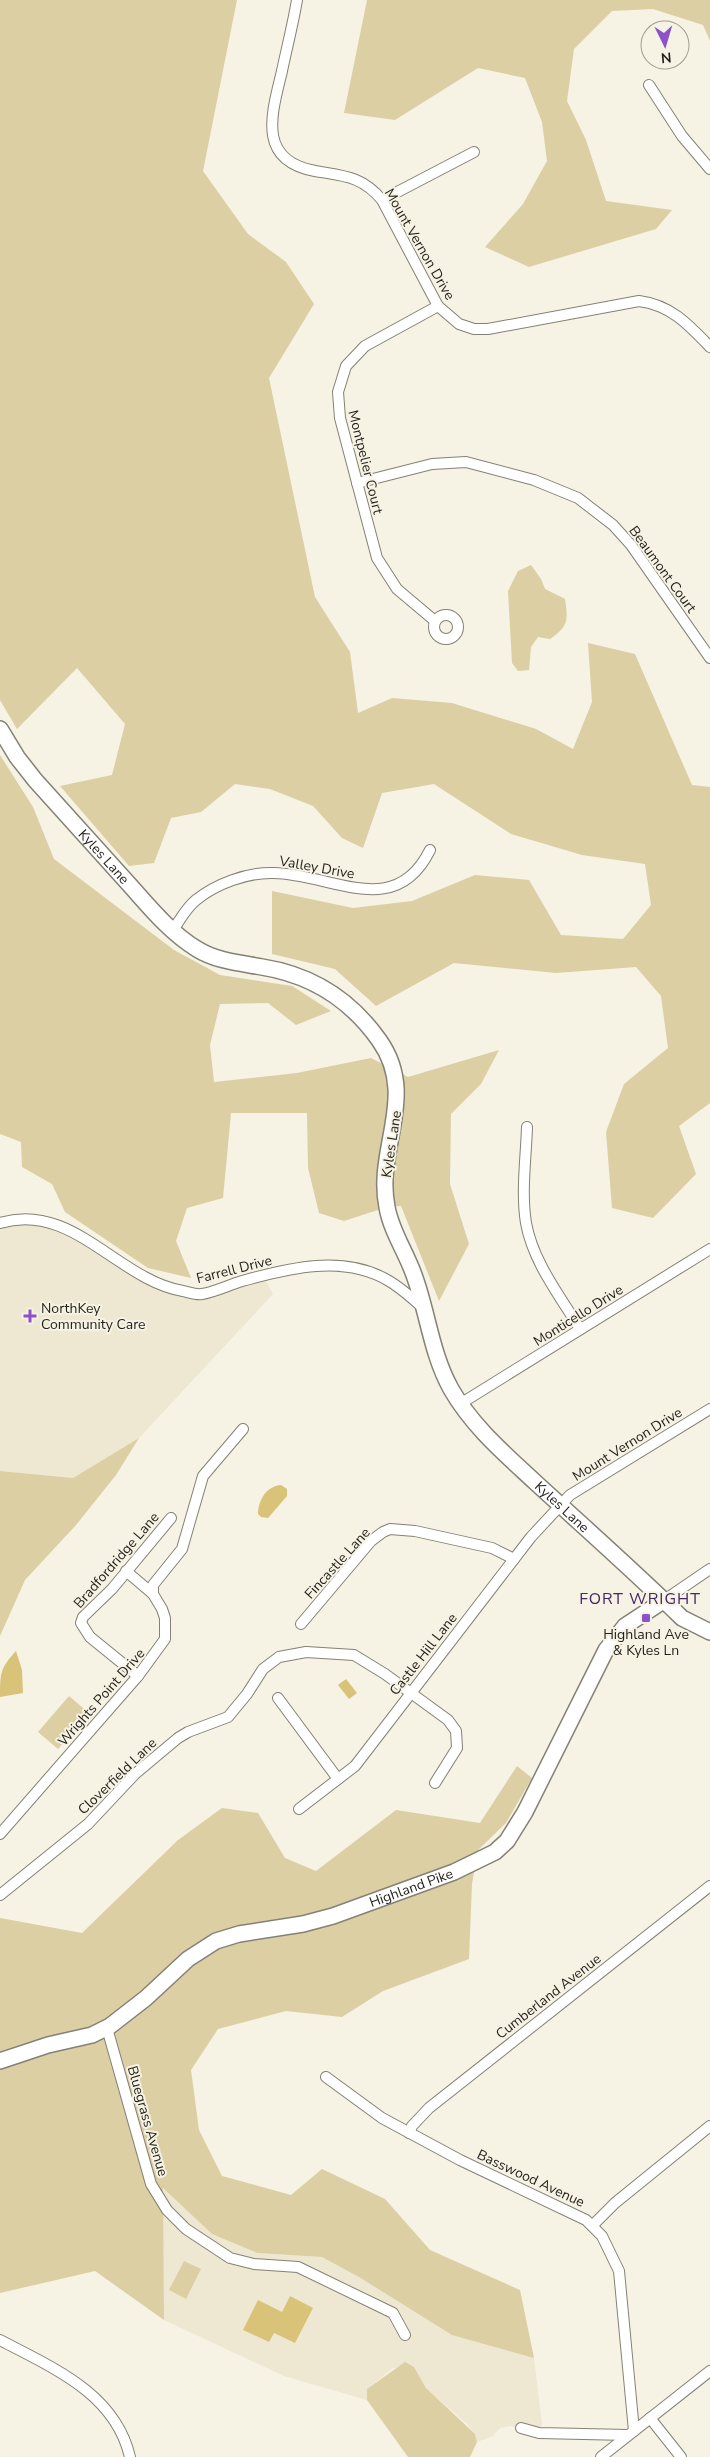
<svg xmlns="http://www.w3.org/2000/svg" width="710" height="2457" viewBox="0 0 710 2457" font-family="'Nunito Sans',sans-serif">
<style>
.built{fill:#eee8d2}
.green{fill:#dccfa4}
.water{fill:#d9c379}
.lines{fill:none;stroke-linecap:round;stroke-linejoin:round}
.street-casing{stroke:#848175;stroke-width:12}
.secondary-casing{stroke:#848175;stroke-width:18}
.street{stroke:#fff;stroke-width:10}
.secondary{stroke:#fff;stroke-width:15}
.poi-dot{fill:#8c52c9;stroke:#f6f2e4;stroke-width:2}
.labels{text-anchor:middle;stroke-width:4;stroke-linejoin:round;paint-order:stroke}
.street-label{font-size:14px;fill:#211f1a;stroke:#f6f2e4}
.poi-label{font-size:14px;fill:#211f1a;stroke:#f6f2e4;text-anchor:start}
.quarter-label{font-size:16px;letter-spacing:1px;fill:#432761;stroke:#f6f2e4}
</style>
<rect width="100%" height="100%" fill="#f6f2e4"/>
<!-- built -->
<g class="built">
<polygon points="51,1222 149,1280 201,1294 263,1275 273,1294 139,1438 73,1478 0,1471 0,1223"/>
<polygon points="162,2187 212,2234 257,2253 322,2257 499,2347 534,2358 542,2424 539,2433 510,2426 500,2428 493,2436 477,2442 475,2434 467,2424 426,2388 414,2367 393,2368 367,2389 367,2400 284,2376 164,2320"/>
</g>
<!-- green -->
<g class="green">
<polygon points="0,0 237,0 203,171 248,234 286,262 314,304 269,378 315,597 350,652 358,713 392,698 452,703 536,729 573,749 592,702 588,643 635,654 692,785 710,787 710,1103 679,1126 696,1174 653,1218 612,1208 606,1132 624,1084 668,1048 661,996 636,967 556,973 454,963 376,1006 335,969 272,954 272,891 353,908 412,901 475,875 529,880 561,935 623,939 651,905 645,864 582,855 511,834 434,784 382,793 363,848 342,838 313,806 270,789 235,784 201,812 171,818 154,863 129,866 60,786 112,775 125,724 77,668 17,729 0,700"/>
<polygon points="367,0 710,0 710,41 703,25 653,9 612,11 574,49 567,101 586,140 606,201 672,210 656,229 529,267 485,247 523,204 547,161 542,122 525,78 478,68 395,120 344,113"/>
<path d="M531 565 541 579 545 589 565 599C568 620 569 626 550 639L538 637 531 647 529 670 518 671 512 663 508 591 518 571Z"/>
<polygon points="0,755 33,807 54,859 174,950 220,975 292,986 331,1011 296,1025 268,1003 220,1004 210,1045 214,1082 297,1073 371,1058 408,1077 499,1050 481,1084 451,1114 450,1184 469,1244 439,1301 401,1206 387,1207 344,1221 319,1213 308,1168 307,1113 231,1113 223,1198 187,1208 176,1241 191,1278 148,1268 65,1212 52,1184 22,1167 21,1142 0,1134"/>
<polygon points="139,1438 116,1475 76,1525 25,1580 0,1636 0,1471 73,1478"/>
<polygon points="69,1696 89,1713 58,1749 38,1732"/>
<polygon points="517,1766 532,1778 506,1823 478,1850 472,1884 469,1959 383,1991 342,2017 286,2011 218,2029 191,2070 199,2130 222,2176 291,2195 322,2169 385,2199 430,2250 520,2290 534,2358 452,2335 359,2277 322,2257 257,2253 212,2234 163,2188 164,2320 95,2271 0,2293 0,1918 82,1933 178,1840 222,1808 258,1813 285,1858 316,1871 396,1810 480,1823"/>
<polygon points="184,2261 201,2269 186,2299 169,2290"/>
<polygon points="405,2362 414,2367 426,2388 475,2434 477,2442 470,2457 408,2457 367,2400 367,2389"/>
</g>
<!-- water -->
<g class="water">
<path d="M281 1485 287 1489V1496L268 1518 261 1517 258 1514C258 1501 266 1486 281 1485Z"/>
<path d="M16 1651 22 1670 23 1693 0 1697C0 1674 0 1668 16 1651Z"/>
<polygon points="346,1679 357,1693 349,1699 338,1685"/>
<polygon points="290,2296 313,2308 295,2343 274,2333 269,2342 243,2330 258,2300 282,2312"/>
</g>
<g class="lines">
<defs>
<g id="street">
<path d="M297 0C293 24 287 47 282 71 272 113 256 160 315 171 344 176 362 176 382 200L438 306 459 324 474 329H488L639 301C671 305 689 325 710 347"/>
<polyline points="649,85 682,136 710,169"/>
<polyline points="382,200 474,152"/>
<polyline points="357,483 432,464 466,462 534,480 578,498 613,525 631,545 710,658"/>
<circle cx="446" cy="627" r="12"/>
<polyline points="435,621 397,589 377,558 340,418 338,392 346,366 365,346 438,306"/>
<path d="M173 930C180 920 186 908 196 900 216 884 247 872 274 873 332 874 395 921 430 850"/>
<path d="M527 1127C526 1158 521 1192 526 1223 533 1262 560 1296 580 1329"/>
<path d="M0 1223C72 1201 118 1280 183 1291 188 1292 196 1295 202 1294 215 1292 229 1285 242 1281 289 1268 344 1254 389 1281 401 1288 412 1298 422 1307"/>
<polyline points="460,1404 710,1249"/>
<polyline points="153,1594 153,1585 182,1549 203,1476 243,1429"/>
<polyline points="663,1601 710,1569"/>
<polyline points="301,1624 371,1541 383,1532 390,1529 415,1531 492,1548 514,1559"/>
<polyline points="138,1676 90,1637 81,1623 83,1617 112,1589 171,1518"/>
<polyline points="278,1698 338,1779"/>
<polyline points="299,1809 355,1766 531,1537 570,1495 710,1409"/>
<polyline points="0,1834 138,1676 165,1639 165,1618 162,1609 153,1594 126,1571"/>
<polyline points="0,1895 88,1824 135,1774 178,1738 188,1732 228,1717 247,1694 263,1669 279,1657 306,1652 354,1655 385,1674 448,1720 456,1731 457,1748 435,1783"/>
<polyline points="107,2028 151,2184 167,2210 186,2229 230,2258 254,2264 298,2267 393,2313 405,2335"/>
<polyline points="326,2077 382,2118 460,2160 586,2220 602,2236 619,2271 634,2431"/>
<polyline points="409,2133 412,2126 429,2108 710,1886"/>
<polyline points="593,2225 615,2203 710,2126"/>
<path d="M0 2340C53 2368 115 2393 130 2457"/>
<polyline points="650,2418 681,2457"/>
<polyline points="521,2428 539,2433 628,2435"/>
<polyline points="601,2457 710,2371"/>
</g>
<g id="secondary">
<path id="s1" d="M0 729 17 757 35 780C66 814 96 848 127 882 148 905 169 932 197 949 216 961 240 963 262 967 312 975 350 999 379 1040 419 1096 375 1148 387 1207 391 1231 406 1252 414 1275 428 1313 431 1353 451 1389 472 1426 505 1454 535 1482 584 1527 634 1571 682 1618L710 1632"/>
<path id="s2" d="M0 2061 48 2045 92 2035 110 2026 146 1998 188 1959 216 1941 239 1934 303 1924 333 1916 454 1872 495 1852 507 1841 525 1812 606 1650 625 1626 663 1601"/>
</g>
</defs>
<!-- street casing -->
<use href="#street" class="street-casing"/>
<!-- secondary casing -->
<use href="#secondary" class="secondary-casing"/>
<!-- street -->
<use href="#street" class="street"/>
<!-- secondary -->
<use href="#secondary" class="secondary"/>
</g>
<!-- markers -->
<g class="poi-dot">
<path d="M27.5 1308.5h5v5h5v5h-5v5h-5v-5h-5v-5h5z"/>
<rect x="641" y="1613" width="10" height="10" rx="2.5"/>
</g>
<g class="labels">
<!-- street labels -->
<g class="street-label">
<text transform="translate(420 244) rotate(60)" y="5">Mount Vernon Drive</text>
<text transform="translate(366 462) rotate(76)" y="5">Montpelier Court</text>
<text transform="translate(663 569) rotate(54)" y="5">Beaumont Court</text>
<text dy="5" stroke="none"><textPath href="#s1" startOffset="165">Kyles Lane</textPath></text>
<text transform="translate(317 867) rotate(10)" y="5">Valley Drive</text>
<text transform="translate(391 1144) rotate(-81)" y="5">Kyles Lane</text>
<text transform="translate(234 1269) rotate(-14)" y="5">Farrell Drive</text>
<text transform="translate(578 1315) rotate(-32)" y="5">Monticello Drive</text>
<text transform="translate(627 1444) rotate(-32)" y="5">Mount Vernon Drive</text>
<text dy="5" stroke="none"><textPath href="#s1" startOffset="1034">Kyles Lane</textPath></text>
<text transform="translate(116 1560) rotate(-49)" y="5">Bradfordridge Lane</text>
<text transform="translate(337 1563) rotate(-48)" y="5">Fincastle Lane</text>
<text transform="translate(423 1654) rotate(-52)" y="5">Castle Hill Lane</text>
<text transform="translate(101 1697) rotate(-49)" y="5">Wrights Point Drive</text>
<text transform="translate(117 1776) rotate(-44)" y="5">Cloverfield Lane</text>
<text dy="5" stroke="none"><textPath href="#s2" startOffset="455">Highland Pike</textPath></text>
<text transform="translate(548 1996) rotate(-38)" y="5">Cumberland Avenue</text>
<text transform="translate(148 2121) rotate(74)" y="5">Bluegrass Avenue</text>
<text transform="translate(531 2178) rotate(25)" y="5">Basswood Avenue</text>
</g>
<!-- poi labels -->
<g class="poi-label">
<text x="41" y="1313">NorthKey<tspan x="41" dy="16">Community Care</tspan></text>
<text x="646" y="1639" text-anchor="middle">Highland Ave<tspan x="646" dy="16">&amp; Kyles Ln</tspan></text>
</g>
<!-- quarter labels -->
<g class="quarter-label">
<text x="640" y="1604">FORT WRIGHT</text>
</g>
</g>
<!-- north arrow -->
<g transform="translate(665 45) rotate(175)"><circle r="24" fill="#f6f2e4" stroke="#a19e93"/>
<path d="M0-4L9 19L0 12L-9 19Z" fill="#8c52c9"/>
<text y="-8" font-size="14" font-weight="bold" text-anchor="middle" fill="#211f1a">N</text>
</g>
</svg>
